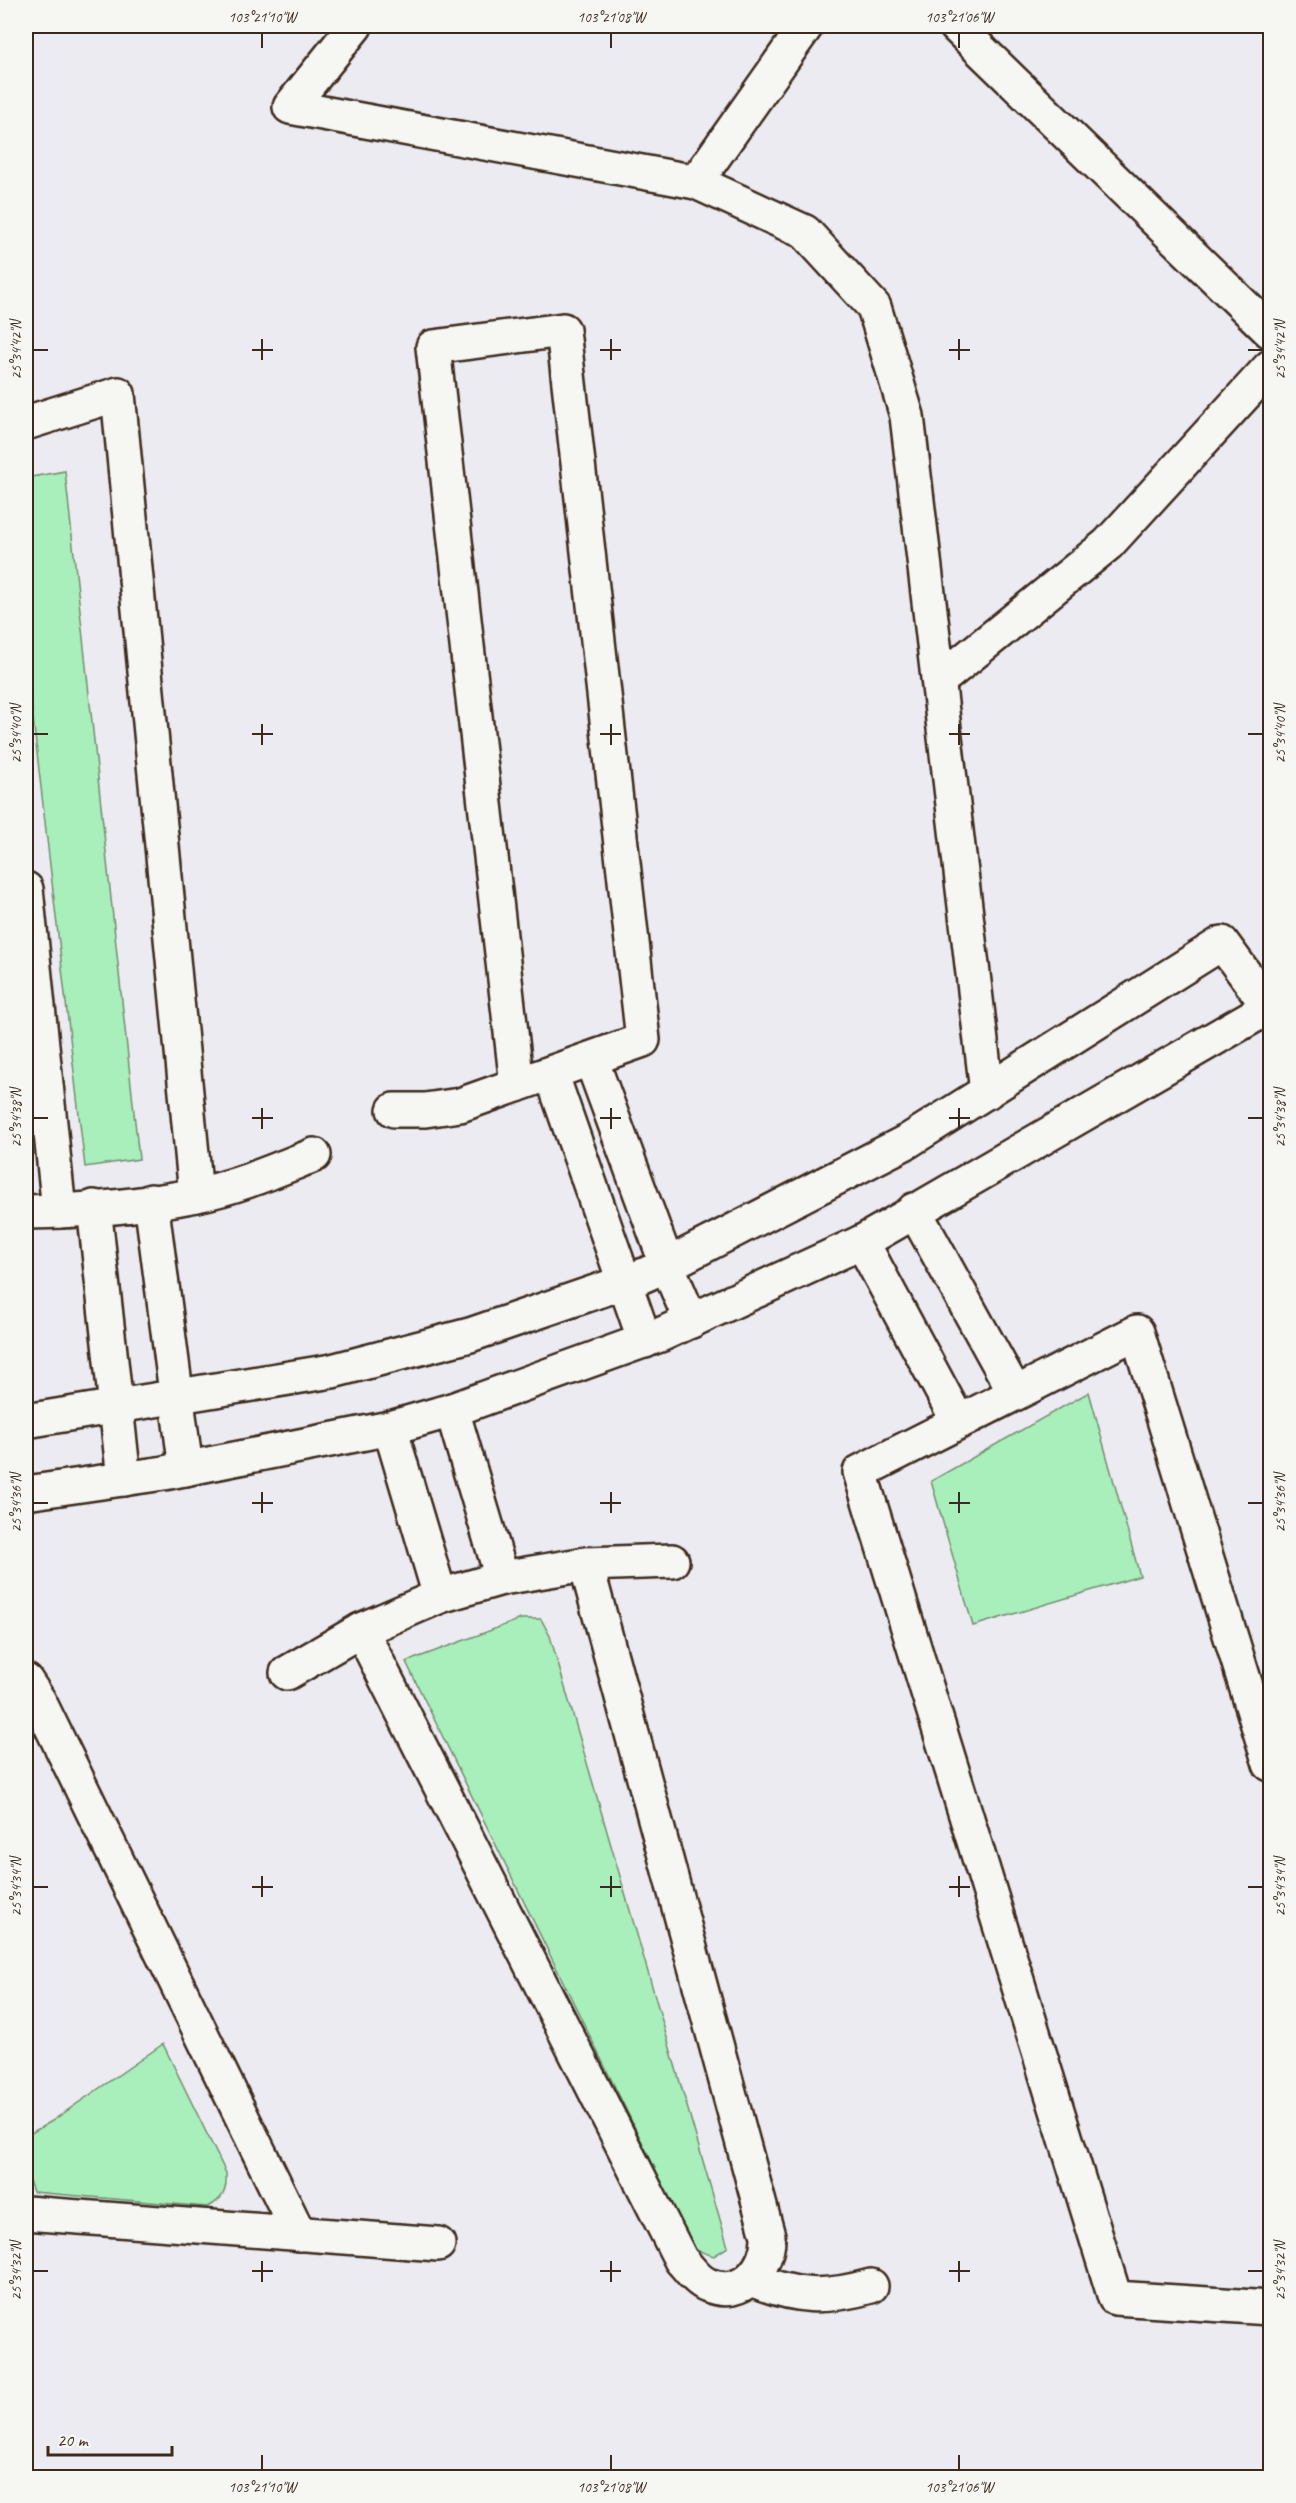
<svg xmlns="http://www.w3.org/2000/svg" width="1296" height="2503" viewBox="0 0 1296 2503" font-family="Caveat,sans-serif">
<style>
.green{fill:#a8efbc;stroke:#728c6d;stroke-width:1.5}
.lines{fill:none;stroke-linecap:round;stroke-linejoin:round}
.street-casing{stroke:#3b2a1e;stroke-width:38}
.street{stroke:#f6f6f2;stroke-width:33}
.ticks{fill:none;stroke:#3b2a1e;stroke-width:2}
.neatline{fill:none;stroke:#3b2a1e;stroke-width:2}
.ticks-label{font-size:15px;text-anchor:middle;fill:#3b2a1e}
</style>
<rect width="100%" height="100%" fill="#ecebf2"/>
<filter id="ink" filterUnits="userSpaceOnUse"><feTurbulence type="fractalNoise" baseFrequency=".0167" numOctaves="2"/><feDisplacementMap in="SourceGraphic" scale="12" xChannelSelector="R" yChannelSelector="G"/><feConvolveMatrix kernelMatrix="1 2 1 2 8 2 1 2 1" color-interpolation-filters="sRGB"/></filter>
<g filter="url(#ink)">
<!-- green -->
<g class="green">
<polygon points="65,471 139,1159 85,1167 26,658 26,478"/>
<polygon points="1089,1392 1140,1576 973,1626 931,1481"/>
<polygon points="521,1619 541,1619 550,1636 728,2247 714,2256 695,2250 406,1662"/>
<path d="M163 2044 226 2173C227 2190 224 2199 208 2207L33 2192 26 2172V2136L52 2121Z"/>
</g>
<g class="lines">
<defs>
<g id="street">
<polyline points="355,26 290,107 696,182 805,232 874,307 907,416 987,1092"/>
<polyline points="956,26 1270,331"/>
<polyline points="696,182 806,26"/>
<polyline points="26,423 118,394 196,1195"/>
<polyline points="940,680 1108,544 1270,367"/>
<polyline points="26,889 59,1211"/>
<polyline points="591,1059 667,1265 691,1321"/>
<polyline points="551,1073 645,1341"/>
<polyline points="394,1110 425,1110 460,1105 643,1040 563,330 433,347 517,1085"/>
<polyline points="151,1201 186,1469"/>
<polyline points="94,1207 124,1479"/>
<polyline points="914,1210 1015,1393"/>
<path d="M26 1212C81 1211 141 1206 196 1195 237 1187 276 1170 314 1155"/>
<polyline points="862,1242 958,1421"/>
<polyline points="452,1410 502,1578"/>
<polyline points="26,1421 332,1371 470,1335 642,1276 667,1265 908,1141 1222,943 1269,1007 862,1242 660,1335 452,1410 390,1428 164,1473 26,1493"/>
<polyline points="390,1428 440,1596"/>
<path d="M361 1630 681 2260C689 2268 697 2281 708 2285 742 2300 769 2267 768 2236L586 1564"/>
<polyline points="287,1673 361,1630 440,1596 502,1578 586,1564 672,1561"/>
<polyline points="26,1681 39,1701 299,2234"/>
<polyline points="1270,1764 1137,1332 860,1472 1115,2298 1270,2308"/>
<polyline points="26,2213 438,2244"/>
<path d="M751 2279C796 2298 825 2299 871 2286"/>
</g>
</defs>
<!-- street casing -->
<use href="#street" class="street-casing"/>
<!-- street -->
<use href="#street" class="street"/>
</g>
</g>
<!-- ticks -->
<path class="ticks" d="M262 33V48M611 33V48M959 33V48M262 339V360M611 339V360M959 339V360M33 350H48M252 350H273M600 350H621M949 350H970M1248 350H1263M262 724V745M611 724V745M959 724V745M33 734H48M252 734H273M600 734H621M949 734H970M1248 734H1263M262 1108V1129M611 1108V1129M959 1108V1129M33 1118H48M252 1118H273M600 1118H621M949 1118H970M1248 1118H1263M262 1492V1513M611 1492V1513M959 1492V1513M33 1503H48M252 1503H273M600 1503H621M949 1503H970M1248 1503H1263M262 1876V1897M611 1876V1897M959 1876V1897M33 1887H48M252 1887H273M600 1887H621M949 1887H970M1248 1887H1263M262 2261V2282M611 2261V2282M959 2261V2282M33 2271H48M252 2271H273M600 2271H621M949 2271H970M1248 2271H1263M262 2455V2470M611 2455V2470M959 2455V2470"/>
<!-- margin -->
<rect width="1296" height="2503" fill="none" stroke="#f6f6f2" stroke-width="66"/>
<!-- scale -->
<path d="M48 2446v9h124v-9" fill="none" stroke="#3b2a1e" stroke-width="3"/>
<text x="57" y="2446" font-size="18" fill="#3b2a1e" stroke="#f6f6f2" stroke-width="4.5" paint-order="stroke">20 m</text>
<rect x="33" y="33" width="1230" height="2437" class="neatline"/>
<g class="ticks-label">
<text x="262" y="22">103°21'10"W</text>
<text x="611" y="22">103°21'08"W</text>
<text x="959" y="22">103°21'06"W</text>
<text transform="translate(16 350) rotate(-90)" y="5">25°34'42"N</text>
<text transform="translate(1280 350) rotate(-90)" y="5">25°34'42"N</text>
<text transform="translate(16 734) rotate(-90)" y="5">25°34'40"N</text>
<text transform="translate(1280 734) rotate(-90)" y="5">25°34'40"N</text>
<text transform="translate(16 1118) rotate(-90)" y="5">25°34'38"N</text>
<text transform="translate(1280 1118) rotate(-90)" y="5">25°34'38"N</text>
<text transform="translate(16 1503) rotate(-90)" y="5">25°34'36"N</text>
<text transform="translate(1280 1503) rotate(-90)" y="5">25°34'36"N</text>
<text transform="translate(16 1887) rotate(-90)" y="5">25°34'34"N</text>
<text transform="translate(1280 1887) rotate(-90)" y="5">25°34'34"N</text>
<text transform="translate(16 2271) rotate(-90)" y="5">25°34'32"N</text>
<text transform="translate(1280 2271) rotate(-90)" y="5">25°34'32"N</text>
<text x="262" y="2492">103°21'10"W</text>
<text x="611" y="2492">103°21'08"W</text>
<text x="959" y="2492">103°21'06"W</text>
</g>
</svg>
